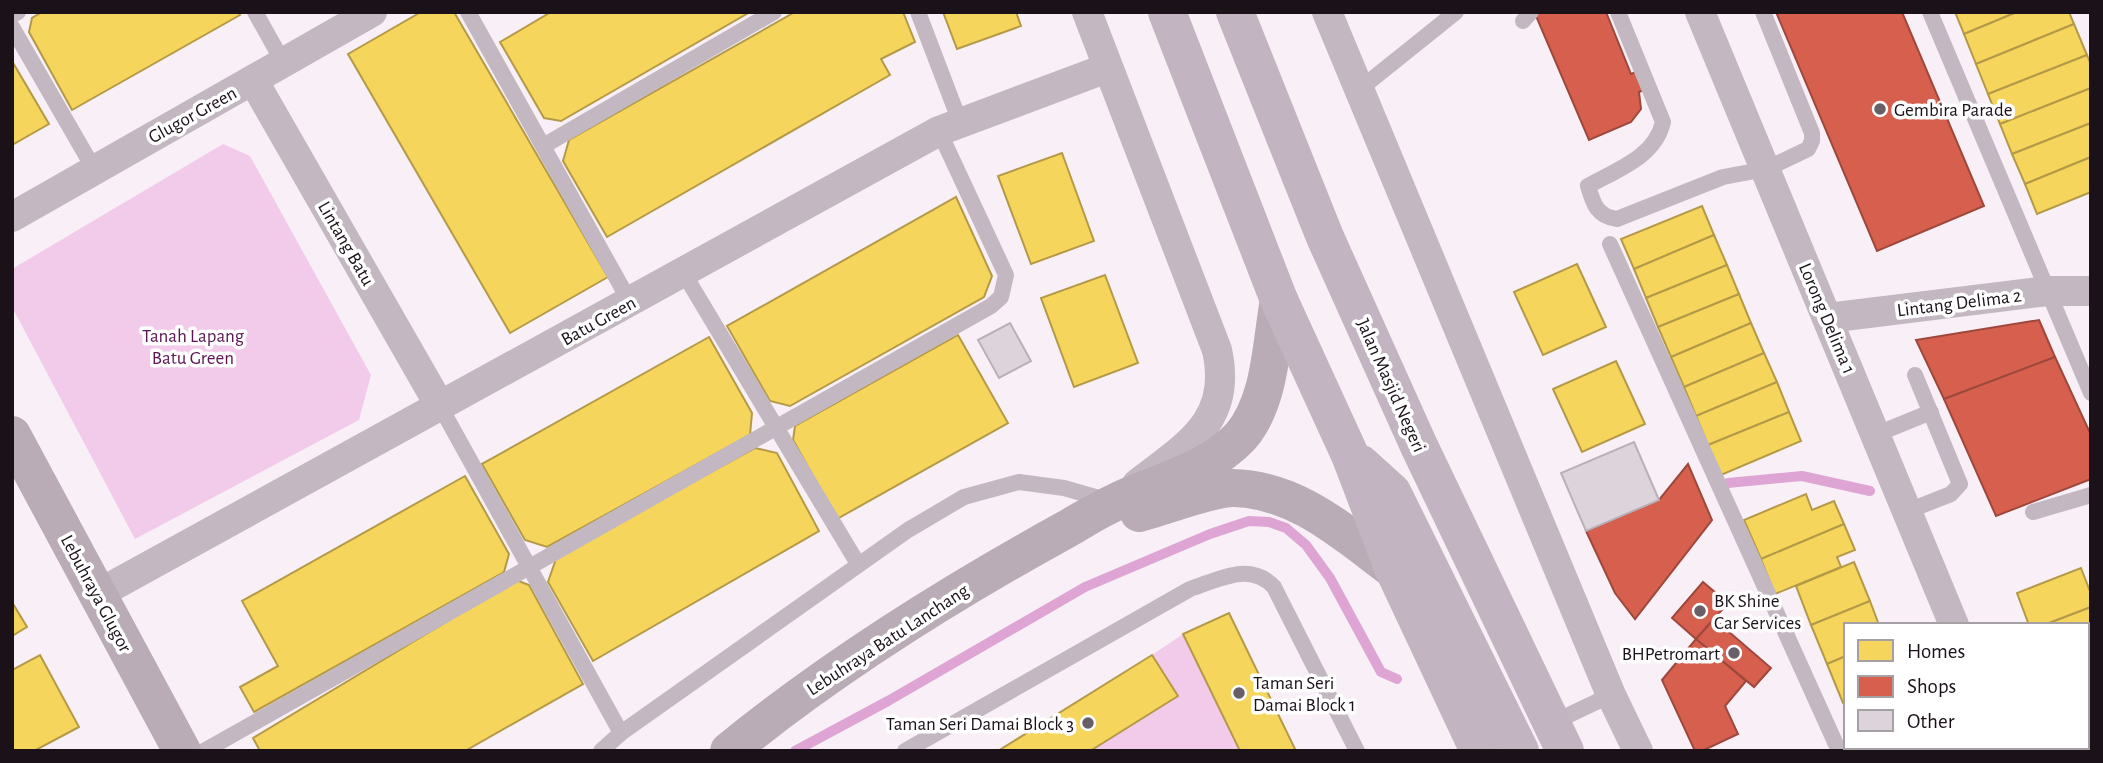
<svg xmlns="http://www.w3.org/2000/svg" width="2103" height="763" viewBox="0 0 2103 763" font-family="'Alegreya Sans',sans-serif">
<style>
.green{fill:#f1cbe9}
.homes{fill:#f6d55c;stroke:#b49a48;stroke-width:2}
.shops{fill:#d6604d;stroke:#9e483d;stroke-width:2}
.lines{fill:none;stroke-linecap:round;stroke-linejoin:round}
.stream{stroke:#dea5d4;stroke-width:10}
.building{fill:#ddd3db;stroke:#bab1b8;stroke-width:2}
.lane{stroke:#c3b8c1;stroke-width:16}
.street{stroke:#c3b8c1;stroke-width:30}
.secondary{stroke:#baacb7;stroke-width:38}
.highway{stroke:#c2b4c0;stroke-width:38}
.poi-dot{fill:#695f67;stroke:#fff;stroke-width:2.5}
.labels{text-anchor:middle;stroke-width:7;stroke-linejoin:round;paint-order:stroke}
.poi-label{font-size:19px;fill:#1b1119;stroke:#fff;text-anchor:start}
.street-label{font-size:19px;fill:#1b1119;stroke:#fff}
.park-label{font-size:19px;fill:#5b1552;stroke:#fff}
</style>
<rect width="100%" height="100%" fill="#f9f0f7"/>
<!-- green -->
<g class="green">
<polygon points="223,144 250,156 371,375 359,420 135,539 12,307 12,269"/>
<polygon points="1183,634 1240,751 1090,751 1178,696 1152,655"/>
</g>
<!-- homes -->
<g class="homes">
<polygon points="42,12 238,12 240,15 72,110 29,32 32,18"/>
<polygon points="421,12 454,12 608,277 510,333 348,54"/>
<polygon points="551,12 750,12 561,121 544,118 500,42"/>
<polygon points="795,12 903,12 915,42 881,59 890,75 607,237 563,161 569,140"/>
<polygon points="943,12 1016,12 1021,26 957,49"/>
<polygon points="1955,12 2017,12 1964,34"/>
<polygon points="2017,12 2069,12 2074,24 1976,64 1964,34"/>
<polygon points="2074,24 2087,55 1988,94 1976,64"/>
<polygon points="2087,55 2091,65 2091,88 2000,124 1988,94"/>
<polygon points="12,61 49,124 12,145"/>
<polygon points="2091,88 2091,123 2012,154 2000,124"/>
<polygon points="2091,123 2091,157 2025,184 2012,154"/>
<polygon points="1062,153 1094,241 1031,264 998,176"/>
<polygon points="2091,157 2091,192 2037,214 2025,184"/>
<polygon points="956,197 992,276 984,297 790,406 770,401 727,326"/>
<polygon points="1702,206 1714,235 1634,269 1621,239"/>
<polygon points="1714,235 1727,265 1646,298 1634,269"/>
<polygon points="1577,264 1606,327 1543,355 1514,292"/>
<polygon points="1727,265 1739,294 1658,327 1646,298"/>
<polygon points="1105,275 1138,363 1074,387 1041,298"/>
<polygon points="1739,294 1751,323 1671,357 1658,327"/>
<polygon points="1751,323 1764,353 1684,387 1671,357"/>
<polygon points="958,335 1008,423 837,519 793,440 795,426"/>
<polygon points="709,337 752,413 750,435 547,547 525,540 482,464"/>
<polygon points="1764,353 1777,382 1696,416 1684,387"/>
<polygon points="1616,361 1645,424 1582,452 1553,389"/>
<polygon points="1777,382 1789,412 1708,445 1696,416"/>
<polygon points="1789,412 1801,441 1721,475 1708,445"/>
<polygon points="755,448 777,453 819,531 593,661 548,582 557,556"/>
<polygon points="465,476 509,554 504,572 254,712 240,687 278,666 242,601"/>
<polygon points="1806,494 1812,510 1834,501 1844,524 1761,559 1744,520"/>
<polygon points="1844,524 1855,550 1837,557 1841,567 1775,594 1761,559"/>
<polygon points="1854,562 1870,601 1811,625 1796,586"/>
<polygon points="2081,568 2091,594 2091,607 2044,625 2029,625 2017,593"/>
<polygon points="516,580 529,585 583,684 465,751 260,751 253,738"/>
<polygon points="1870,601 1879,625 1846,625 1846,656 1827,664 1811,625"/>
<polygon points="12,602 27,627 12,636"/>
<polygon points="2091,607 2091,650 2087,651 2087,625 2044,625"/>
<polygon points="1229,613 1296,751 1240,751 1183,634"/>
<polygon points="40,655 79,727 34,751 12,751 12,670"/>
<polygon points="1152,655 1178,696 1090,751 998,751"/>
<polygon points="1846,656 1846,702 1843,703 1827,664"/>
</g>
<!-- shops -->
<g class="shops">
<polygon points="1540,12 1606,12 1631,74 1636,72 1644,90 1639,92 1641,109 1631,122 1589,140 1536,16"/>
<polygon points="1776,12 1902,12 1984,206 1877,251"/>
<polygon points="2039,320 2055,357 1944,399 1916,340"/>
<polygon points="2055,357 2091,435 2091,479 1996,516 1944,399"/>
<polygon points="1688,464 1712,520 1635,619 1615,593 1586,531 1659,500"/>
<polygon points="1703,582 1728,603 1696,639 1672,618"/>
<polygon points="1714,619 1771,668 1754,687 1696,639"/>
<polygon points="1696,639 1746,681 1725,706 1738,734 1702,751 1695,751 1662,680"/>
</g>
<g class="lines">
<!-- stream -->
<g class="stream">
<polyline points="1728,483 1802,476 1870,491"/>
<polyline points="795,751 888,701 1085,587 1210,534 1249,521 1269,522 1286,528 1306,545 1330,578 1381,672 1397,679"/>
</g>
</g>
<!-- building -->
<g class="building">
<polygon points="1010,323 1031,361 999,378 978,340"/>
<polygon points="1634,442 1659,500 1586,531 1561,473"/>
</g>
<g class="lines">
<!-- lane -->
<g class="lane">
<polyline points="255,12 283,62"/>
<polyline points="468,12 630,302"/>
<polyline points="918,12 960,122"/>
<path d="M1618 12 1663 122C1655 157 1618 169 1588 186 1593 203 1597 217 1617 219L1723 177 1766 169 1808 149 1812 141V133L1763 12"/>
<polyline points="1930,12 2091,393"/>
<polyline points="12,15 18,12"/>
<polyline points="1523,21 1531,12"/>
<polyline points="12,27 94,169"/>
<polyline points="1360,89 1456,12"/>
<polyline points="545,145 774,12"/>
<polyline points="1610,244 1839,751"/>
<polyline points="683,272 858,564"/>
<polyline points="440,406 621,733"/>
<polyline points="1877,434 1931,412"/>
<polyline points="1908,511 1951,494 1960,484 1915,375"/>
<polyline points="2033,512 2091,495"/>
<polyline points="1552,723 1611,695"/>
<polyline points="204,751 991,306 1001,297 1006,275 939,131"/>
<polyline points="601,751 621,733 908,530 964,497 1019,482 1064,488 1106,500"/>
<path d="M905 751 1190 589C1218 580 1250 561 1274 587L1357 751"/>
</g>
<!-- street -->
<g class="street">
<path d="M1087 12 1217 350C1233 421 1187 445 1137 484"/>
<polyline points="1327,12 1611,695 1638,751"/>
<polyline points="1700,12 1954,625"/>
<polyline points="253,80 440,406"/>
<polyline points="12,217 372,12"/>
<polyline points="1828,318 2048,291 2091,291"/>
<polyline points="98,594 939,131 1107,68"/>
<polyline points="2004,747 2005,751"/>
</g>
<!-- secondary -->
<g class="secondary">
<polyline points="12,435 182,751"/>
<path d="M1139 513C1163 507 1211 488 1233 488 1297 489 1345 534 1394 570"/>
<path d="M729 751C833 666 947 595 1065 530 1081 521 1098 510 1116 502 1157 482 1209 471 1241 436 1271 401 1271 343 1279 300"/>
</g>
<!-- highway -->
<g class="highway">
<polyline points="1167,12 1279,300 1350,455 1394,570 1479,751"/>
<polyline points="1235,12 1325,237 1419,446 1565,751"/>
<polyline points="1361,464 1392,492 1520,751"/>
</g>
</g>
<!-- markers -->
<g class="poi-dot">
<circle cx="1880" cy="109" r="7"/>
<circle cx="1700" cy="611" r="7"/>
<circle cx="1734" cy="653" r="7"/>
<circle cx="1239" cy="693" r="7"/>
<circle cx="1088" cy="723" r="7"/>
</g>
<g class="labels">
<!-- poi labels -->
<g class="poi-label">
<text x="1894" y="116">Gembira Parade</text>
<text x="1714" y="607">BK Shine<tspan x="1714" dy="22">Car Services</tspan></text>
<text x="1720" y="660" text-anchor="end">BHPetromart</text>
<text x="1253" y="689">Taman Seri<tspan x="1253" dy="22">Damai Block 1</tspan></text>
<text x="1074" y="730" text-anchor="end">Taman Seri Damai Block 3</text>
</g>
<!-- street labels -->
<g class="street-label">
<text transform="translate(192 114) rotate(-29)" y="7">Glugor Green</text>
<text transform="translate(347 243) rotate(60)" y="7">Lintang Batu</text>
<text transform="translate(1959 302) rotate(-7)" y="7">Lintang Delima 2</text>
<text transform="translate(1828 318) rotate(67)" y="7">Lorong Delima 1</text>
<text transform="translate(598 320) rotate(-29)" y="7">Batu Green</text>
<text transform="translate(1392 385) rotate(66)" y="7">Jalan Masjid Negeri</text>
<text transform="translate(97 593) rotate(62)" y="7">Lebuhraya Glugor</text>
<text transform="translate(887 639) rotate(-33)" y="7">Lebuhraya Batu Lanchang</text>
</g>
<!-- park labels -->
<g class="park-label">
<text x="193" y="342">Tanah Lapang<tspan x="193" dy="22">Batu Green</tspan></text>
</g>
</g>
<!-- border -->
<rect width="2103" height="763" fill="none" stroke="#1b1119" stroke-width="28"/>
<!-- legend -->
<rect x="1844" y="623" width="245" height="126" fill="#ffffff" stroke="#a4a0a3" stroke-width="2"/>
<rect x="1858" y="640" width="35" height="21" fill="#f6d55c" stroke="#a4a0a3" stroke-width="2"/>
<text x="1907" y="658" font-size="21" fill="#1b1119">Homes</text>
<rect x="1858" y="676" width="35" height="21" fill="#d6604d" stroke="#a4a0a3" stroke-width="2"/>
<text x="1907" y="693" font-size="21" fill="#1b1119">Shops</text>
<rect x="1858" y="710" width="35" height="21" fill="#ddd3db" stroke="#a4a0a3" stroke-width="2"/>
<text x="1907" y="728" font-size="21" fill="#1b1119">Other</text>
</svg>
